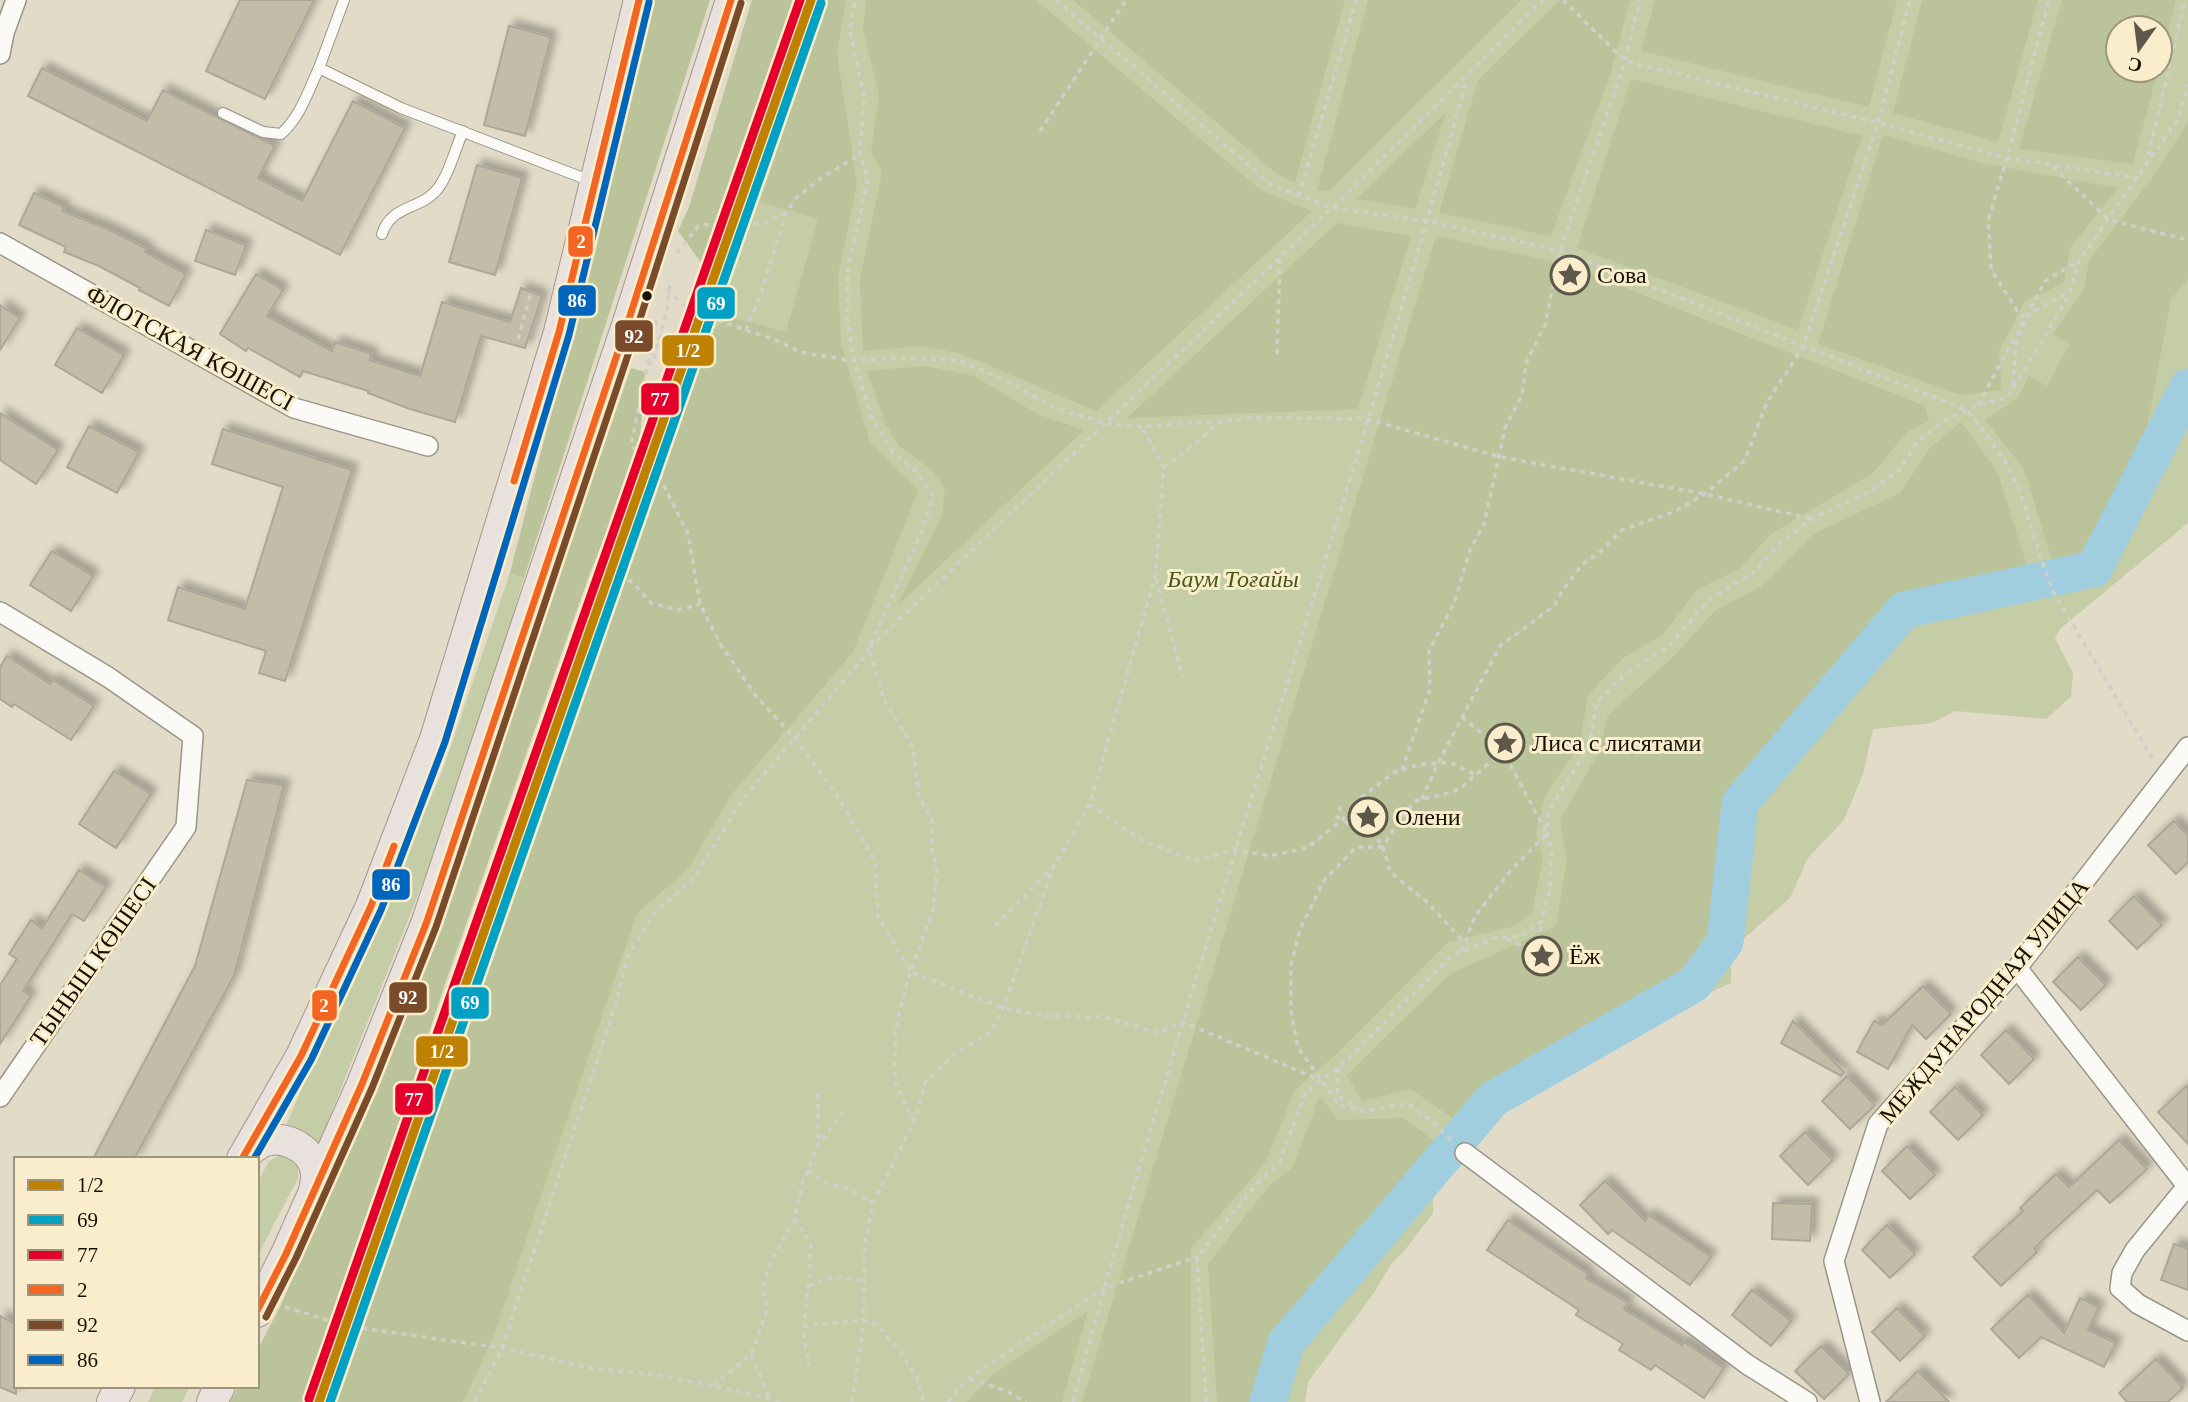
<svg xmlns="http://www.w3.org/2000/svg" width="2188" height="1402" viewBox="0 0 2188 1402" font-family="'Times New Roman',serif">
<style>
.green{fill:#c5cda6;fill-rule:evenodd}
.forest{fill:#bac39a}
.lines{fill:none;stroke-linecap:round;stroke-linejoin:round}
.river{stroke:#a0cede;stroke-width:37}
.building{fill:#c3bca8;stroke:#aca799;stroke-width:2;filter:url(#shadow)}
.service-casing{stroke:#9a9587;stroke-width:12}
.minor-casing{stroke:#9a9587;stroke-width:22}
.primary-casing{stroke:#a5968c;stroke-width:32}
.path{stroke:#d1cfca;stroke-width:3.5;stroke-dasharray:5 5;stroke-linecap:butt}
.service{stroke:#fbfaf7;stroke-width:10}
.minor{stroke:#fbfaf7;stroke-width:19}
.primary{stroke:#e9e1de;stroke-width:30}
.bus-1-casing{stroke:#f9edcb;stroke-width:12}
.bus-2-casing{stroke:#f9edcb;stroke-width:12}
.bus-3-casing{stroke:#f9edcb;stroke-width:12}
.bus-1{stroke:#f26522;stroke-width:7}
.bus-2{stroke:#7a4b2a;stroke-width:7}
.bus-3{stroke:#0065bd;stroke-width:7}
.rail-1-casing{stroke:#f9edcb;stroke-width:14}
.rail-2-casing{stroke:#f9edcb;stroke-width:14}
.rail-3-casing{stroke:#f9edcb;stroke-width:14}
.rail-1{stroke:#bf8102;stroke-width:9}
.rail-2{stroke:#01a1c4;stroke-width:9}
.rail-3{stroke:#e4002b;stroke-width:9}
.bus-dot{fill:#161206;stroke:#f9edcb;stroke-width:2.5}
.labels{text-anchor:middle;stroke-width:6;stroke-linejoin:round;paint-order:stroke}
.poi-label{font-size:24px;fill:#161206;stroke:#f9edcb;text-anchor:start}
.street-label{font-size:24px;fill:#161206;stroke:#f9edcb}
.park-label{font-size:24px;font-style:italic;fill:#46591c;stroke:#f9edcb}
.line-badge{stroke:#f9edcb;stroke-width:2.5}
.badge-label{font-size:19px;text-anchor:middle;font-weight:bold;fill:#fff}
</style>
<defs>
<filter id="shadow"><feDropShadow dx="6" dy="-6" stdDeviation="3.5" flood-color="#0004"/></filter>
</defs>
<rect width="100%" height="100%" fill="#e2dbc8"/>
<!-- green -->
<g class="green">
<path d="M817 0H2188V523L2061 628 2055 638 2073 673 2071 697 2046 719 1955 711 1932 723 1873 729 1863 774 1844 820 1808 858 1790 898 1731 950V983L1700 997 1672 1015 1560 1071 1526 1079 1493 1099 1434 1159 1433 1213 1405 1250 1391 1264 1376 1290 1308 1382 1305 1402H326L648 493ZM2118 28H2160V70H2118Z"/>
<polygon points="510,573 524,578 459,792 318,1146 286,1125 442,772"/>
<polygon points="283,1154 298,1160 298,1178 257,1257 257,1184 269,1161"/>
<polygon points="156,1386 190,1386 182,1402 148,1402"/>
</g>
<!-- forest -->
<g class="forest">
<polygon points="653,0 710,0 524,578 510,573 576,316"/>
<polygon points="752,0 796,0 702,264 678,231 689,207"/>
<polygon points="828,0 846,0 837,53 857,184 838,276 841,345 870,442 918,491 853,652 732,794 687,870 637,913 494,1335 463,1402 331,1402 709,334 728,317 786,332 818,219 760,202"/>
<polygon points="866,0 1036,0 1262,191 1312,211 1096,411 962,354 921,346 863,351 860,279 882,172 871,152 879,95 863,29"/>
<polygon points="1073,0 1345,0 1295,183 1277,174"/>
<polygon points="1368,0 1521,0 1329,191 1317,190"/>
<polygon points="1560,0 1630,0 1611,72 1551,236 1439,213 1478,80"/>
<polygon points="1655,0 1897,0 1869,107 1641,51"/>
<polygon points="1922,0 2038,0 1998,142 1893,113"/>
<polygon points="2062,0 2176,0 2160,63 2160,28 2118,28 2118,70 2158,70 2133,164 2019,149"/>
<polygon points="1631,79 1862,136 1798,330 1577,248"/>
<polygon points="1446,112 1415,209 1357,199"/>
<polygon points="2188,122 2188,279 2171,299 2145,439 2079,557 2053,564 2024,469 1985,420 2018,398 2029,376 2047,386 2070,344 2053,334 2084,289 2089,260 2153,177"/>
<polygon points="1883,135 1986,164 2118,188 2070,248 2064,283 2025,301 1999,351 2002,390 1961,395 1818,344"/>
<polygon points="1337,223 1411,236 1358,409 1127,418"/>
<polygon points="1436,236 1567,265 1925,406 1929,421 1907,432 1873,473 1771,534 1739,569 1698,589 1662,635 1623,658 1588,695 1580,744 1546,794 1536,832 1543,858 1532,913 1515,926 1448,942 1338,1053 1295,1090 1266,1162 1191,1248 1191,1402 1082,1402"/>
<polygon points="925,366 974,376 1037,414 1084,430 897,606 942,515 945,488 933,471 899,446 886,425 867,371"/>
<polygon points="631,368 645,372 639,453 590,573 446,981 334,1322 305,1402 230,1402 239,1386 257,1386 257,1351 281,1305 357,1131 471,824"/>
<polygon points="1961,422 1997,471 2027,566 1897,596 1724,803 1709,934 1686,972 1491,1081 1455,1120 1411,1089 1362,1101 1347,1075 1450,974 1556,926 1567,861 1560,820 1599,752 1608,715 1673,657 1715,611 1762,586 1813,534 1900,493 1930,448"/>
<polygon points="1320,1096 1338,1120 1403,1118 1435,1141 1272,1338 1255,1402 1217,1402 1208,1264 1268,1187 1292,1168"/>
<polygon points="1088,1311 1062,1402 967,1402 992,1375"/>
</g>
<g class="lines">
<!-- river -->
<polyline class="river" points="1268,1402 1286,1343 1493,1099 1694,984 1725,942 1740,803 1904,610 2094,569 2188,387"/>
</g>
<!-- building -->
<g class="building">
<polygon points="240,0 314,0 265,99 206,71"/>
<polygon points="509,26 551,37 525,136 484,125"/>
<polygon points="42,68 147,121 163,90 275,146 258,178 302,201 353,101 405,128 340,255 28,96"/>
<polygon points="477,165 522,178 495,275 449,262"/>
<polygon points="34,193 64,207 62,211 110,230 147,249 145,252 186,274 169,306 139,290 140,288 99,266 64,252 66,247 19,225"/>
<polygon points="206,230 246,245 235,275 195,261"/>
<polygon points="256,274 283,290 267,316 332,351 335,342 372,354 370,360 420,376 442,302 510,322 521,288 542,296 525,348 481,336 455,422 410,409 368,393 368,391 303,371 300,377 248,348 246,351 220,334"/>
<polygon points="0,305 20,318 0,350"/>
<polygon points="77,328 124,355 102,393 55,365"/>
<polygon points="0,413 58,450 36,484 0,460"/>
<polygon points="89,426 139,452 117,493 67,467"/>
<polygon points="223,429 352,470 285,681 259,673 266,651 168,620 178,587 245,609 283,487 212,464"/>
<polygon points="52,551 93,576 71,611 30,585"/>
<polygon points="7,656 50,684 53,680 94,706 71,740 14,704 12,707 0,699 0,667"/>
<polygon points="114,771 151,794 116,848 79,824"/>
<polygon points="247,780 284,785 234,976 134,1159 93,1159 195,966"/>
<polygon points="2174,821 2188,835 2188,862 2176,874 2148,845"/>
<polygon points="79,870 106,887 84,921 72,914 23,991 31,996 0,1044 0,985 17,959 9,954 31,920 42,928"/>
<polygon points="2134,896 2162,925 2137,949 2109,921"/>
<polygon points="2078,957 2106,985 2081,1010 2053,982"/>
<polygon points="1923,986 1951,1014 1926,1039 1912,1025 1888,1069 1857,1052 1874,1021 1882,1025"/>
<polygon points="1793,1021 1844,1072 1841,1076 1781,1043"/>
<polygon points="2006,1030 2034,1059 2009,1084 1981,1055"/>
<polygon points="1847,1076 1875,1105 1850,1129 1822,1101"/>
<polygon points="2188,1085 2188,1144 2158,1112"/>
<polygon points="1955,1087 1983,1115 1958,1140 1930,1112"/>
<polygon points="1805,1132 1833,1160 1808,1185 1780,1156"/>
<polygon points="2119,1140 2147,1169 2110,1203 2097,1190 2034,1248 2037,1252 2001,1286 1973,1257 2023,1211 2020,1208 2056,1174 2069,1187"/>
<polygon points="1907,1146 1935,1175 1910,1199 1882,1171"/>
<polygon points="1605,1181 1645,1221 1649,1215 1711,1257 1690,1285 1612,1230 1608,1234 1580,1205"/>
<polygon points="1773,1203 1812,1204 1810,1241 1772,1239"/>
<polygon points="1508,1220 1588,1274 1586,1278 1628,1303 1624,1309 1682,1345 1684,1342 1724,1368 1704,1398 1655,1365 1651,1370 1619,1350 1623,1344 1576,1315 1579,1310 1487,1250"/>
<polygon points="1887,1225 1915,1254 1890,1278 1862,1250"/>
<polygon points="2174,1244 2188,1249 2188,1290 2161,1280"/>
<polygon points="1752,1290 1791,1321 1771,1346 1732,1315"/>
<polygon points="2028,1295 2064,1333 2080,1298 2099,1307 2088,1330 2116,1343 2104,1367 2041,1337 2019,1358 1991,1329"/>
<polygon points="1897,1308 1925,1336 1900,1361 1872,1332"/>
<polygon points="0,1316 16,1324 16,1394 0,1387"/>
<polygon points="1821,1346 1849,1374 1824,1399 1795,1371"/>
<polygon points="2156,1359 2183,1388 2168,1402 2127,1402 2119,1393"/>
<polygon points="1918,1371 1949,1402 1886,1402"/>
</g>
<g class="lines">
<defs>
<g id="service">
<polyline points="344,0 319,68 401,108 591,181"/>
<path d="M223 113 263 132 281 134C301 116 308 91 319 68"/>
<path d="M382 234C392 203 422 211 439 187 449 174 456 147 463 131"/>
</g>
<g id="minor">
<polyline points="0,54 4,33 16,0"/>
<polyline points="0,243 294,408 428,446"/>
<polyline points="0,612 108,677 193,736 186,827 0,1097"/>
<polyline points="2017,968 2187,1186"/>
<polyline points="1465,1153 1748,1365 1807,1402"/>
<polyline points="2188,1185 2135,1250 2122,1273 2120,1288 2138,1304 2188,1331"/>
<polyline points="1870,1402 1834,1261 1878,1124 2017,968 2188,747"/>
</g>
<g id="primary">
<path d="M243 1157C247 1154 251 1149 256 1146 278 1130 314 1147 316 1174 316 1179 315 1186 314 1191"/>
<polyline points="242,1159 301,1056 371,906 435,739 559,332 639,0"/>
<polyline points="257,1312 286,1254 362,1084 426,924 629,319 731,0"/>
<polyline points="112,1402 120,1386"/>
<polyline points="212,1402 220,1386"/>
</g>
</defs>
<!-- service casing -->
<use href="#service" class="service-casing"/>
<!-- minor casing -->
<use href="#minor" class="minor-casing"/>
<!-- primary casing -->
<use href="#primary" class="primary-casing"/>
<!-- path -->
<g class="path">
<path d="M1056 0 1270 184 1332 208 1428 221 1560 251 1967 410C1989 437 2011 465 2022 498 2033 530 2041 562 2054 593L2154 761"/>
<polyline points="1563,0 1625,61 1878,123 2007,158 2138,178"/>
<polyline points="1040,131 1126,0"/>
<polyline points="2146,165 2185,0"/>
<polyline points="2053,167 2109,220 2188,240"/>
<polyline points="1299,196 1356,0"/>
<polyline points="677,253 699,225 765,223 786,213"/>
<polyline points="667,290 683,305 728,324 776,340 800,352 854,361 897,358 958,360 1009,382 1057,409 1105,423 1142,427 1254,418 1367,419 1500,457 1705,494 1812,519"/>
<polyline points="2025,318 2018,312 1991,269 1988,220 2007,158 2049,0"/>
<polyline points="657,320 631,445 656,470 688,534 700,604 722,647 757,697 795,738 838,797 875,861 878,917 911,972 1003,1008 1044,1016 1105,1017 1158,1033 1183,1022 1320,1080"/>
<polyline points="746,330 760,297 786,213 796,198 821,178 859,155"/>
<polyline points="518,339 531,292"/>
<polyline points="1277,354 1280,257"/>
<polyline points="647,364 653,362 667,309 670,280"/>
<polyline points="2013,385 2016,342 2031,312 2068,293"/>
<polyline points="1978,405 2045,281 2078,261"/>
<polyline points="1164,468 1222,421"/>
<polyline points="612,568 634,584 651,603 678,610 700,604"/>
<polyline points="1156,579 1183,678"/>
<polyline points="1462,717 1503,751"/>
<polyline points="1402,770 1430,689 1429,651 1454,603 1470,550 1484,525 1505,428 1522,395 1526,363 1545,325 1560,251 1625,61 1640,0"/>
<polyline points="1422,799 1438,763 1500,646 1554,606 1564,588 1583,564 1600,552 1622,530 1674,512 1705,494 1745,460 1767,402 1803,347 1878,123 1910,0"/>
<polyline points="1090,804 1139,839 1195,861 1236,849 1269,856 1307,848 1342,820 1362,797 1393,773 1417,765 1449,762 1476,775"/>
<polyline points="1341,806 1337,817 1353,826 1371,830 1383,847"/>
<polyline points="1383,847 1356,847 1324,881 1300,929 1291,965 1291,1012 1298,1048 1339,1105 1363,1111 1408,1104 1430,1120 1451,1140"/>
<polyline points="995,926 1051,869"/>
<polyline points="1507,939 1541,954 1541,922"/>
<polyline points="1462,951 1475,916 1512,869 1547,834 1503,751 1463,786 1453,792 1415,801 1395,826 1383,847 1390,872 1426,901 1465,943"/>
<polyline points="1339,1068 1337,1096 1358,1108"/>
<polyline points="818,1094 818,1145"/>
<polyline points="914,1122 895,1083 895,1031 908,979 933,910 937,868 931,847 932,821 919,797 913,748 884,700 869,648 1332,208 1543,0"/>
<polyline points="808,1170 827,1183 846,1188 873,1203"/>
<polyline points="795,1218 811,1245 809,1281 803,1331 809,1366"/>
<polyline points="809,1286 833,1276 864,1281"/>
<polyline points="285,1307 346,1326 502,1348 591,1368 656,1375 725,1388 781,1402"/>
<polyline points="803,1326 863,1320 876,1324 903,1355 916,1377 924,1402"/>
<polyline points="751,1355 771,1401"/>
<polyline points="970,1379 1004,1390 1026,1402"/>
<polyline points="713,1385 751,1355 767,1310 763,1289 770,1263 793,1222 802,1185 818,1145 845,1110"/>
<polyline points="475,1402 502,1348 615,1006 628,956 654,914 694,878 742,800 866,655 922,531 933,496 916,471 893,453 873,420 854,361 847,316 848,266 868,179 860,155 864,96 850,31 855,0"/>
<polyline points="852,1402 863,1327 865,1242 873,1203 914,1122 925,1083 952,1056 991,1032 1003,1008 1053,868 1090,804 1155,577 1164,468 1142,427"/>
<polyline points="948,1402 969,1378 1104,1288 1197,1257"/>
<path d="M1073 1402C1194 958 1345 522 1467 78"/>
<polyline points="1206,1402 1197,1257 1254,1187 1279,1163 1305,1094 1320,1080 1339,1068 1451,956 1496,938 1520,936 1541,922 1550,889 1552,850 1547,834 1548,812 1589,746 1597,702 1625,674 1669,646 1708,600 1752,574 1780,543 1812,519 1874,489 1899,470 1918,441 1947,419 1978,405 2007,398 2054,321 2070,292 2079,260 2177,121 2188,85"/>
</g>
<!-- service -->
<use href="#service" class="service"/>
<!-- minor -->
<use href="#minor" class="minor"/>
<!-- primary -->
<use href="#primary" class="primary"/>
<defs>
<g id="bus-1">
<polyline points="514,481 559,332 639,0"/>
<polyline points="242,1159 301,1056 371,906 394,846"/>
<polyline points="257,1311 286,1254 362,1084 426,924 629,319 731,0"/>
</g>
<polyline id="bus-2" points="266,1317 296,1258 372,1088 436,927 639,322 741,3"/>
<polyline id="bus-3" points="254,1159 311,1060 381,910 445,742 569,335 649,2"/>
</defs>
<!-- bus-1 casing -->
<use href="#bus-1" class="bus-1-casing"/>
<!-- bus-2 casing -->
<use href="#bus-2" class="bus-2-casing"/>
<!-- bus-3 casing -->
<use href="#bus-3" class="bus-3-casing"/>
<!-- bus-1 -->
<use href="#bus-1" class="bus-1"/>
<!-- bus-2 -->
<use href="#bus-2" class="bus-2"/>
<!-- bus-3 -->
<use href="#bus-3" class="bus-3"/>
<defs>
<polyline id="rail-1" points="319,1402 811,0"/>
<polyline id="rail-2" points="330,1402 821,3"/>
<polyline id="rail-3" points="309,1399 800,0"/>
</defs>
<!-- rail-1 casing -->
<use href="#rail-1" class="rail-1-casing"/>
<!-- rail-2 casing -->
<use href="#rail-2" class="rail-2-casing"/>
<!-- rail-3 casing -->
<use href="#rail-3" class="rail-3-casing"/>
<!-- rail-1 -->
<use href="#rail-1" class="rail-1"/>
<!-- rail-2 -->
<use href="#rail-2" class="rail-2"/>
<!-- rail-3 -->
<use href="#rail-3" class="rail-3"/>
</g>
<!-- icons -->
<defs>
<symbol id="sight-ring" viewBox="-11 -11 22 22"><circle r="9.5" fill="#f9edcb" stroke="#5d584a" stroke-width="1.5"/><path d="M0-6L1.8-2.2L6-1.7L2.9 1.2L3.7 5.4L0 3.3L-3.7 5.4L-2.9 1.2L-6-1.7L-1.8-2.2Z" fill="#5d584a"/></symbol>
</defs>
<g fill-rule="evenodd">
<use href="#sight-ring" x="1548" y="253" width="44" height="44"/>
<use href="#sight-ring" x="1483" y="721" width="44" height="44"/>
<use href="#sight-ring" x="1346" y="795" width="44" height="44"/>
<use href="#sight-ring" x="1520" y="934" width="44" height="44"/>
</g>
<!-- markers -->
<circle class="bus-dot" cx="647" cy="296" r="6"/>
<g class="labels">
<!-- poi labels -->
<g class="poi-label">
<text x="1597" y="283">Сова</text>
<text x="1532" y="751">Лиса с лисятами</text>
<text x="1395" y="825">Олени</text>
<text x="1569" y="964">Ёж</text>
</g>
<!-- street labels -->
<g class="street-label">
<text transform="translate(190 348) rotate(29)" y="8">ФЛОТСКАЯ КӨШЕСІ</text>
<text transform="translate(93 962) rotate(-55)" y="8">ТЫНЫШ КӨШЕСІ</text>
<text transform="translate(1984 1001) rotate(-50)" y="8">МЕЖДУНАРОДНАЯ УЛИЦА</text>
</g>
<!-- park labels -->
<g class="park-label">
<text x="1233" y="587">Баум Тоғайы</text>
</g>
</g>
<g class="line-badge">
<rect x="567" y="225" width="27" height="33" rx="7" fill="#f26522"/>
<rect x="557" y="284" width="40" height="33" rx="7" fill="#0065bd"/>
<rect x="696" y="286" width="40" height="34" rx="7" fill="#01a1c4"/>
<rect x="614" y="319" width="40" height="34" rx="7" fill="#7a4b2a"/>
<rect x="661" y="334" width="54" height="33" rx="7" fill="#bf8102"/>
<rect x="640" y="382" width="40" height="34" rx="7" fill="#e4002b"/>
<rect x="371" y="868" width="40" height="33" rx="7" fill="#0065bd"/>
<rect x="388" y="981" width="40" height="33" rx="7" fill="#7a4b2a"/>
<rect x="450" y="986" width="40" height="34" rx="7" fill="#01a1c4"/>
<rect x="311" y="989" width="27" height="33" rx="7" fill="#f26522"/>
<rect x="415" y="1035" width="54" height="33" rx="7" fill="#bf8102"/>
<rect x="394" y="1082" width="40" height="34" rx="7" fill="#e4002b"/>
</g>
<g class="badge-label">
<text x="581" y="248">2</text>
<text x="577" y="307">86</text>
<text x="716" y="310">69</text>
<text x="634" y="343">92</text>
<text x="688" y="357">1/2</text>
<text x="660" y="406">77</text>
<text x="391" y="891">86</text>
<text x="408" y="1004">92</text>
<text x="470" y="1009">69</text>
<text x="324" y="1012">2</text>
<text x="442" y="1058">1/2</text>
<text x="414" y="1106">77</text>
</g>
<!-- legend -->
<rect x="14" y="1157" width="245" height="231" fill="#f9edcb" stroke="#9e957c" stroke-width="2"/>
<rect x="28" y="1180" width="35" height="10" fill="#bf8102" stroke="#9e957c" stroke-width="2"/>
<text x="77" y="1192" font-size="21" fill="#161206">1/2</text>
<rect x="28" y="1215" width="35" height="10" fill="#01a1c4" stroke="#9e957c" stroke-width="2"/>
<text x="77" y="1227" font-size="21" fill="#161206">69</text>
<rect x="28" y="1250" width="35" height="10" fill="#e4002b" stroke="#9e957c" stroke-width="2"/>
<text x="77" y="1262" font-size="21" fill="#161206">77</text>
<rect x="28" y="1285" width="35" height="10" fill="#f26522" stroke="#9e957c" stroke-width="2"/>
<text x="77" y="1297" font-size="21" fill="#161206">2</text>
<rect x="28" y="1320" width="35" height="10" fill="#7a4b2a" stroke="#9e957c" stroke-width="2"/>
<text x="77" y="1332" font-size="21" fill="#161206">92</text>
<rect x="28" y="1355" width="35" height="10" fill="#0065bd" stroke="#9e957c" stroke-width="2"/>
<text x="77" y="1367" font-size="21" fill="#161206">86</text>
<!-- north arrow -->
<g transform="translate(2139 49) rotate(194)"><circle r="33" fill="#f9edcb" stroke="#9e957c" stroke-width="2"/>
<path d="M0-5L12 26L0 18L-12 26Z" fill="#5d584a"/>
<text y="-10" font-size="19" font-weight="bold" text-anchor="middle" fill="#161206">С</text>
</g>
</svg>
